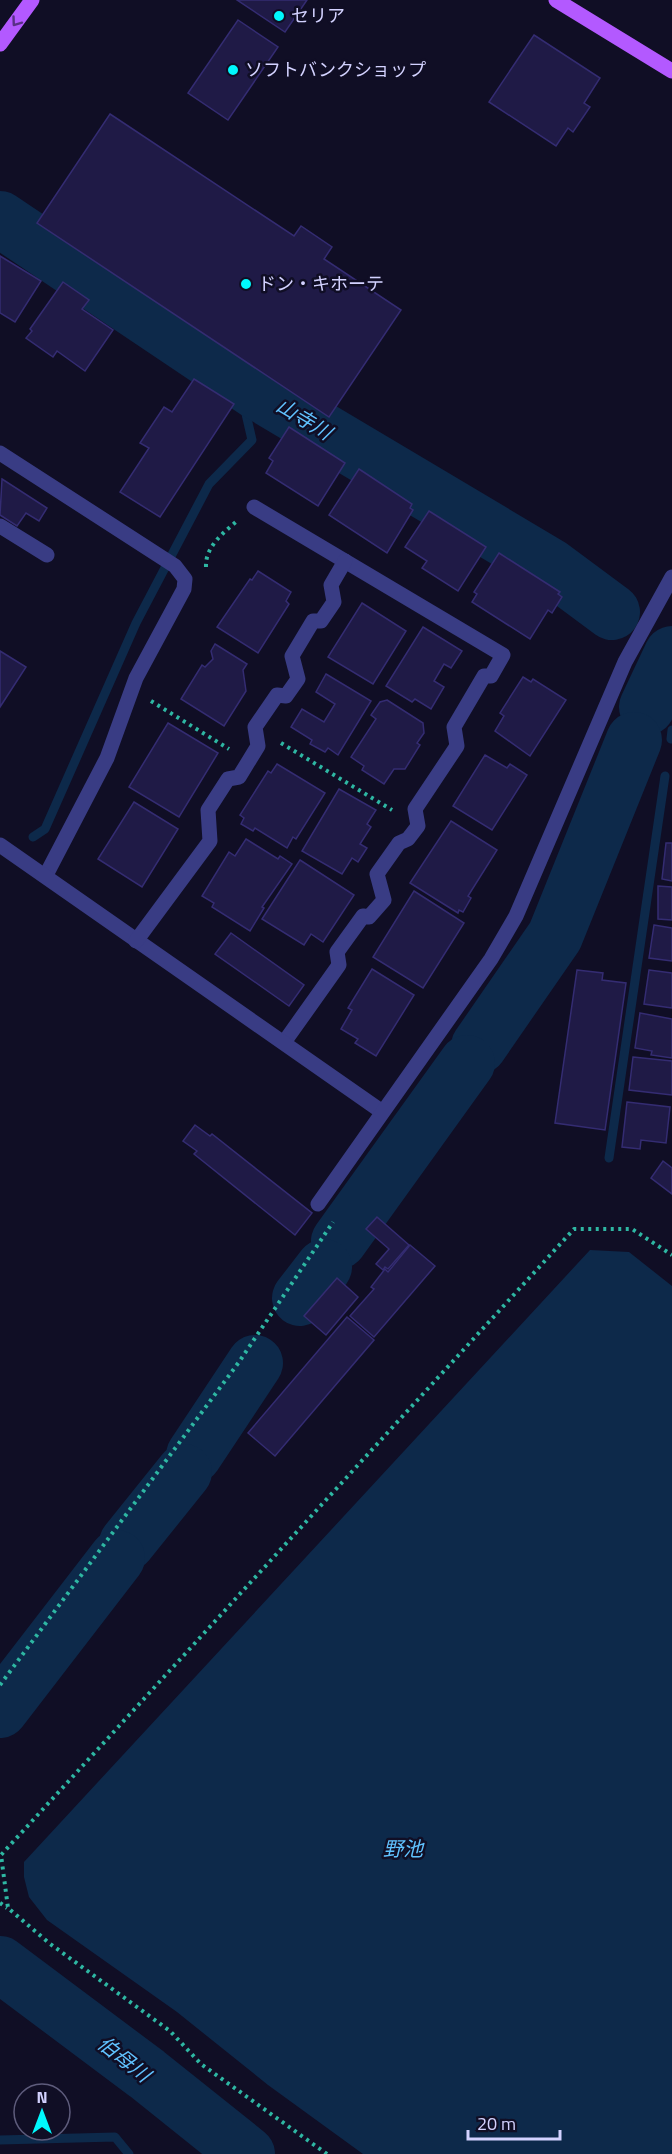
<svg xmlns="http://www.w3.org/2000/svg" width="672" height="2154" viewBox="0 0 672 2154" font-family="'Titillium Web','Noto Sans JP',sans-serif">
<style>
.water{fill:#0d294a}
.lines{fill:none;stroke-linecap:round;stroke-linejoin:round}
.stream{stroke:#0d294a;stroke-width:9}
.river{stroke:#0d294a;stroke-width:56}
.building{fill:#1f1a46;stroke:#342c72;stroke-width:1.5}
.path{stroke:#2eb7a3;stroke-width:4;stroke-dasharray:3 4.5;stroke-linecap:butt}
.minor{stroke:#393c84;stroke-width:15}
.major{stroke:#b359ff;stroke-width:15}
.oneway{stroke:#593087}
.poi-dot{fill:#00f8fd;stroke:#100e25;stroke-width:2}
.labels{text-anchor:middle;stroke-width:5;stroke-linejoin:round;paint-order:stroke}
.poi-label{font-size:18px;fill:#d3d2ff;stroke:#100e25;text-anchor:start}
.water-label{font-size:20px;font-style:italic;fill:#60c2ff;stroke:#100e25}
</style>
<rect width="100%" height="100%" fill="#100e25"/>
<!-- water -->
<polygon class="water" points="590,1250 629,1252 672,1286 672,2154 363,2154 268,2085 177,2012 47,1920 29,1897 24,1877 24,1862"/>
<g class="lines">
<!-- stream -->
<g class="stream">
<polyline points="650,700 672,709"/>
<polyline points="671,739 672,730"/>
<polyline points="33,837 45,829 136,623 209,484 252,440 246,414 256,391"/>
<polyline points="609,1158 665,776"/>
<polyline points="0,2140 115,2137 129,2154"/>
</g>
<!-- river -->
<g class="river">
<polyline points="0,219 256,391 550,566 612,612"/>
<polyline points="647,707 672,654"/>
<polyline points="479,1046 555,936 634,740"/>
<polyline points="339,1241 467,1063"/>
<polyline points="300,1298 324,1267"/>
<polyline points="194,1455 255,1363"/>
<polyline points="127,1543 184,1472"/>
<polyline points="0,1710 117,1558"/>
<polyline points="0,1964 147,2074 247,2154"/>
</g>
</g>
<!-- building -->
<g class="building">
<polygon points="237,0 307,0 285,32"/>
<polygon points="238,20 278,47 228,120 188,93"/>
<polygon points="534,35 600,78 584,103 590,107 573,132 568,128 556,146 489,102"/>
<polygon points="110,114 294,236 301,226 332,247 324,259 401,310 329,417 37,223"/>
<polygon points="0,256 41,281 15,322 0,313"/>
<polygon points="63,282 89,300 82,309 113,330 85,371 57,351 53,357 26,338 32,331 30,329"/>
<polygon points="194,379 234,404 160,517 120,492 149,448 140,443 164,407 172,412"/>
<polygon points="289,427 345,463 318,506 266,473 273,461 269,458"/>
<polygon points="359,469 412,504 410,508 413,510 387,553 329,515"/>
<polygon points="2,479 47,508 39,521 26,513 17,526 0,515"/>
<polygon points="429,511 486,547 458,591 422,568 427,561 405,547"/>
<polygon points="499,553 560,592 558,594 562,597 552,613 548,610 530,639 472,602 477,594 474,592"/>
<polygon points="258,571 291,592 286,601 289,604 258,653 217,627 250,579 252,580"/>
<polygon points="362,603 406,631 373,684 328,657"/>
<polygon points="423,627 462,651 451,668 444,664 434,681 444,687 431,709 415,699 412,702 386,686"/>
<polygon points="215,644 247,664 243,670 246,691 224,726 181,699 202,665 205,667 213,659 211,651"/>
<polygon points="0,651 26,667 0,707"/>
<polygon points="326,674 371,701 338,755 328,748 325,752 310,744 312,740 291,727 302,709 324,722 335,704 316,692"/>
<polygon points="523,677 531,682 533,679 566,700 530,756 495,731 504,716 500,713"/>
<polygon points="387,700 423,723 424,733 417,743 420,745 405,769 394,769 384,784 362,770 364,766 351,757 376,719 371,715 380,702"/>
<polygon points="168,723 218,753 179,817 129,787"/>
<polygon points="485,755 507,768 510,764 527,775 492,830 453,806"/>
<polygon points="277,764 325,793 296,839 293,837 287,848 255,828 253,831 241,824 244,818 240,815 268,771 271,773"/>
<polygon points="339,789 376,810 367,824 371,827 360,844 367,848 358,862 352,858 342,874 302,851"/>
<polygon points="134,802 178,829 142,887 98,859"/>
<polygon points="451,821 497,850 468,896 471,898 463,912 459,910 458,913 410,883"/>
<polygon points="246,839 278,859 280,856 292,864 262,907 264,908 250,931 212,907 214,903 202,896 229,852 235,856"/>
<polygon points="666,843 672,843 672,881 662,879"/>
<polygon points="300,860 354,895 323,942 311,934 304,945 262,919"/>
<polygon points="658,886 672,887 672,920 658,919"/>
<polygon points="414,891 464,923 423,988 373,957"/>
<polygon points="654,925 672,928 672,961 649,958"/>
<polygon points="231,933 304,985 289,1006 215,954"/>
<polygon points="372,969 414,995 376,1056 355,1043 358,1039 341,1029 352,1010 348,1008"/>
<polygon points="577,970 603,973 602,980 626,983 605,1130 555,1123"/>
<polygon points="649,970 672,973 672,1008 644,1004"/>
<polygon points="640,1013 672,1019 672,1058 651,1055 652,1051 635,1048"/>
<polygon points="633,1057 672,1061 672,1095 629,1090"/>
<polygon points="627,1102 670,1107 666,1143 641,1140 640,1149 622,1147"/>
<polygon points="195,1125 210,1136 212,1134 312,1213 295,1235 194,1154 197,1151 183,1141"/>
<polygon points="663,1161 672,1168 672,1194 651,1178"/>
<polygon points="377,1217 409,1245 388,1269 385,1267 383,1270 376,1264 389,1249 366,1229"/>
<polygon points="410,1245 435,1266 374,1337 350,1316 374,1289 371,1287 385,1269 388,1272"/>
<polygon points="337,1278 358,1297 326,1335 304,1316"/>
<polygon points="347,1317 374,1340 275,1456 248,1433"/>
</g>
<g class="lines">
<!-- path -->
<g class="path">
<path d="M206 567C205 547 223 533 237 521"/>
<polyline points="151,701 229,749"/>
<polyline points="281,743 392,810"/>
<polyline points="0,1685 239,1362 333,1222"/>
<polyline points="0,1903 7,1908"/>
<polyline points="327,2154 201,2064 170,2031 49,1943 8,1908 1,1855 574,1229 632,1229 672,1255"/>
</g>
<!-- minor -->
<g class="minor">
<polyline points="0,453 175,566 185,579 184,589 136,678 107,758 46,875"/>
<polyline points="254,507 503,655 491,676 484,676 454,727 457,746 415,809 418,826 408,839 399,843 377,874 384,900 369,917 363,916 337,952 339,965 285,1041"/>
<polyline points="0,526 47,555"/>
<polyline points="0,845 381,1111"/>
<polyline points="136,941 210,841 208,810 228,779 239,777 258,746 255,727 277,695 286,696 298,679 292,656 313,621 321,621 334,602 331,585 345,561"/>
<polyline points="318,1204 491,959 516,916 625,662 672,577"/>
</g>
<!-- major -->
<g class="major">
<polyline points="556,0 672,71"/>
<polyline points="0,44 32,0"/>
</g>
</g>
<!-- one-way arrows -->
<defs><path id="oneway-chevron" d="M-2-3.5L2.5 0L-2 3.5" fill="none" stroke-width="1.6" stroke-linecap="round" stroke-linejoin="round" transform="scale(1.5)"/></defs>
<use class="oneway" href="#oneway-chevron" transform="translate(16 22) rotate(126)"/>
<!-- markers -->
<g class="poi-dot">
<circle cx="279" cy="16" r="6"/>
<circle cx="233" cy="70" r="6"/>
<circle cx="246" cy="284" r="6"/>
</g>
<g class="labels">
<!-- poi labels -->
<g class="poi-label">
<text x="291" y="22">セリア</text>
<text x="245" y="76">ソフトバンクショップ</text>
<text x="258" y="290">ドン・キホーテ</text>
</g>
<!-- water labels -->
<g class="water-label">
<text transform="translate(304 419) rotate(31)" y="7">山寺川</text>
<text x="403" y="1856">野池</text>
<text transform="translate(124 2059) rotate(38)" y="7">伯母川</text>
</g>
</g>
<!-- north arrow -->
<g transform="translate(42 2112)"><circle r="28" fill="#100e25" stroke="#5e5c7c" stroke-width="1.5"/>
<path d="M0-4.5L10 22L0 15L-10 22Z" fill="#00f8fd"/>
<text y="-9" font-size="16" font-weight="bold" text-anchor="middle" fill="#d3d2ff">N</text>
</g>
<!-- scale -->
<path d="M468 2130v9h92v-9" fill="none" stroke="#d3d2ff" stroke-width="3"/>
<text x="477" y="2130" font-size="18" fill="#d3d2ff" stroke="#100e25" stroke-width="4.5" paint-order="stroke">20 m</text>
</svg>
